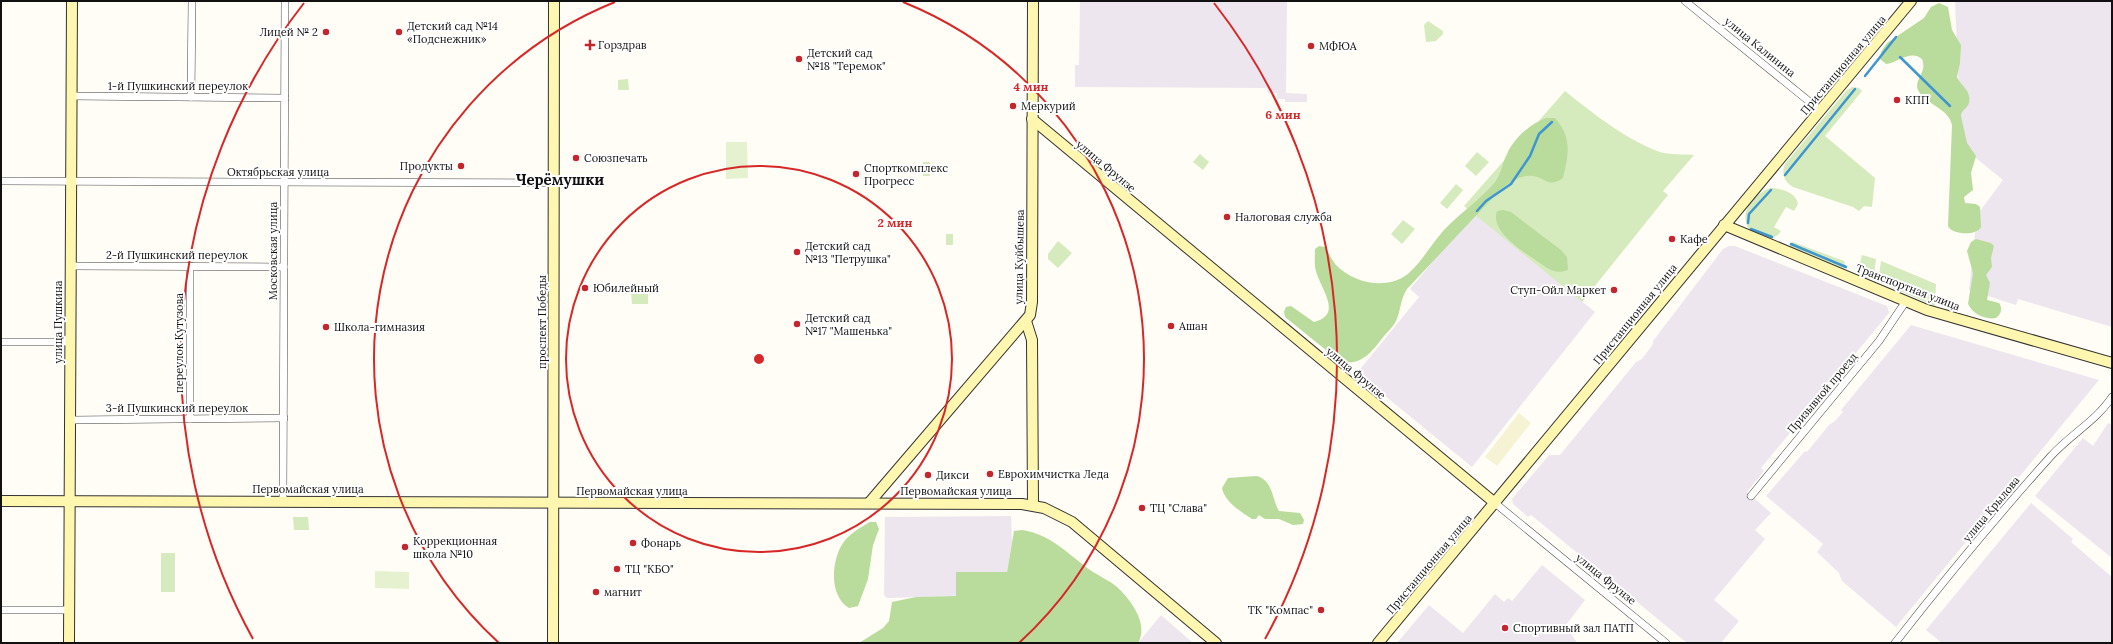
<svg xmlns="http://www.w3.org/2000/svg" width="2113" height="644" viewBox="0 0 2113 644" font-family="Lora,serif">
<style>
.industrial{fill:#eee6ef}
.farmland{fill:#f6f3d4}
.green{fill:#d5ebbd}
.forest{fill:#b9dc9c}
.pitch{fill:#e6f2cf}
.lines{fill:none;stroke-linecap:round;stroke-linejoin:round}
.stream{stroke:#3f96cf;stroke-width:2.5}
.street-casing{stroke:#444;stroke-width:8}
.secondary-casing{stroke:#333;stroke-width:12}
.street{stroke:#fff;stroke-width:7}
.secondary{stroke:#fff6b0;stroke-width:10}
.ring{fill:none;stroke:#d62828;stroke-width:2}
.poi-dot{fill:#c4262e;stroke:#fff;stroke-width:1.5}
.labels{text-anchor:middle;stroke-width:4;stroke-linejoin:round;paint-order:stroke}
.poi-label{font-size:11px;fill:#111;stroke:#fff;text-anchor:start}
.street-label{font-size:11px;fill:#111;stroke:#fff}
.district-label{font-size:15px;font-weight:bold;fill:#111;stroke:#fff}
.centre{fill:#d62828;stroke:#fff;stroke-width:2}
.ring-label{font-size:12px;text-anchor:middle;font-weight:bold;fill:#d62828;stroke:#fff;stroke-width:4;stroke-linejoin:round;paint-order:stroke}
</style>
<rect width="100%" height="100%" fill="#fffdf5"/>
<!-- industrial -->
<g class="industrial">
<polygon points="1080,1 1287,1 1286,93 1307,94 1307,102 1285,102 1285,99 1277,99 1277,93 1268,93 1267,88 1075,87 1075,65 1079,65"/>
<polygon points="1955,1 2112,1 2112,327 2018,299 2016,305 1969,290 1977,215 2003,180 1961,146"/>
<polygon points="1473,213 1595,312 1472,467 1357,373 1419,297 1410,289"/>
<polygon points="1729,246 1735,246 1887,306 1889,313 1761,468 1764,471 1747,492 1771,513 1755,530 1765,539 1714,600 1739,621 1721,643 1687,643 1531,515 1528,517 1513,504 1512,499 1549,455 1560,455 1636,362 1642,359 1653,344 1653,341 1723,249"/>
<polygon points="1911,325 2099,380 1896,627 1842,581 1839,573 1817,552 1823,544 1766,496 1805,451 1807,452 1829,425 1835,421 1843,412 1841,410"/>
<polygon points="2108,423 2112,425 2112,558 2035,496 2083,438 2093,446"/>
<polygon points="2031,503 2073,539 2071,542 2112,577 2112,643 1942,643 1926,630"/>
<polygon points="1011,516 1012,542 1007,572 956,572 956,596 887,598 884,595 885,517"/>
<polygon points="1542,565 1585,600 1566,625 1577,643 1397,643 1429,605 1463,633 1495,594 1504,602 1508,598 1512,601"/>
<polygon points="1161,615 1193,643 1138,643"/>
</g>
<!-- farmland -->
<polygon class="farmland" points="1519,413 1531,423 1497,466 1485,457"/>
<!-- green -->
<g class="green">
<polygon points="1428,21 1443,31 1443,34 1436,41 1426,42 1424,25"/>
<polygon points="628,79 629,90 618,90 618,80"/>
<path d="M1852 87 1859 88 1862 91 1825 136 1875 178 1872 207 1864 206 1859 211 1853 207 1793 187C1784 182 1781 173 1785 164L1846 91Z"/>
<path d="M1565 91C1591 112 1628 141 1660 152 1669 155 1683 154 1694 155L1663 191 1668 195 1582 302 1464 206Z"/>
<polygon points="1477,152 1489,162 1476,176 1465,166"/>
<polygon points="1200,154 1209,162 1203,170 1193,162"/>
<rect x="923" y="162" width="7" height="14"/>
<polygon points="1456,184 1463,190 1447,209 1440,203"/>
<path d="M1770 188C1780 188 1796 192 1798 204L1794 211 1786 207 1774 227 1781 231 1778 235 1770 239 1749 229C1738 213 1754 194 1770 188Z"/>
<polygon points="1403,220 1415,229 1402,244 1391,234"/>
<rect x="946" y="234" width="7" height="11"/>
<polygon points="1058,241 1072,253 1058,268 1048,259 1048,254"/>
<polygon points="1793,242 1844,261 1846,268 1842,270 1790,248 1790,244"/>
<polygon points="1862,255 1876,259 1874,275 1869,279 1857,274"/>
<polygon points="1881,261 1936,284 1935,306 1881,283 1879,276"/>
<polygon points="631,292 648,292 648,304 632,304"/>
<polygon points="293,517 308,517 309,530 294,530"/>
<rect x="161" y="553" width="14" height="39"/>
</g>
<!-- forest -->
<g class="forest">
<path d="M1939 3 1948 7 1952 30 1961 45 1960 63 1957 77C1961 86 1972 91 1969 103 1967 109 1961 110 1961 116L1967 143 1976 156 1971 173 1973 190 1964 197 1965 203 1976 204 1980 207 1981 227C1977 236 1952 235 1948 226L1952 125C1949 109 1928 105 1919 92 1912 80 1928 73 1922 59 1911 49 1897 63 1886 64L1880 59 1881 52 1887 43 1924 18 1931 7Z"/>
<path d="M1546 118H1555C1572 137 1569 154 1563 178 1548 188 1548 179 1533 176 1521 174 1510 182 1501 189L1407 289C1400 300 1401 310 1396 321 1393 327 1388 331 1384 336 1372 352 1358 370 1337 359L1285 317 1284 312 1286 307 1291 306 1314 322C1344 315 1320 288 1316 271 1314 265 1315 256 1315 249L1319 246 1325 247C1328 252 1332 260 1336 265 1354 284 1390 291 1410 272 1423 260 1432 243 1444 230 1460 213 1481 199 1495 182 1502 173 1502 163 1507 154 1514 138 1530 124 1546 118Z"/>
<path d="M1503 210 1511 212 1561 250 1567 257 1568 270C1560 273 1554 272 1547 268 1531 256 1489 234 1497 211Z"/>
<path d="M1976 239 1991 243 1994 246 1991 258 1992 267 1986 275 1990 283 1987 300 1999 303C2003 308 2001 315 1996 318 1985 320 1973 314 1968 304L1973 273 1967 251 1971 242Z"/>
<path d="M1256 476C1273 479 1272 500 1279 511L1300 513 1304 520 1303 524 1293 525 1279 519H1265L1259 515 1256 519H1252C1241 512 1224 501 1222 488L1228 478Z"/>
<path d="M870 522H876L879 529 873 545 868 579 858 606 849 608C829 596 831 561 843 543 849 534 861 527 870 522Z"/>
<path d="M1022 530C1051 534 1070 556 1093 572 1101 577 1110 581 1117 587 1131 600 1149 624 1138 643H859L883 628 889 621 892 602 916 597 956 596V572H1007L1014 531Z"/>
</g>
<!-- pitch -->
<g class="pitch">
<polygon points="726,142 747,142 748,178 726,179"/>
<polygon points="375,571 409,572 409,589 375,588"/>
</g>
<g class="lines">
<!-- stream -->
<g class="stream">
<polyline points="1900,57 1950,106"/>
<polyline points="1865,76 1896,37"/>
<polyline points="1818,94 1853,51"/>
<polyline points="1785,175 1855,89"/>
<polyline points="1477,211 1486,201 1511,184 1530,156 1539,134 1552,122"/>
<polyline points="1748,223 1749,214 1771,190"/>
<polyline points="1751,229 1772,237"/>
<polyline points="1791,244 1846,267"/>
<polyline points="1859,272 1871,276"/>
</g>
<defs>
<g id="street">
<polyline points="1685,1 1821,111"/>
<polyline points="71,96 285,98"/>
<polyline points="191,97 192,1"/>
<polyline points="1,181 554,183"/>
<polyline points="70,266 284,267"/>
<polyline points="1,342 70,342"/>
<polyline points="190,419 190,266"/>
<polyline points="70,420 284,418"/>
<polyline points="1751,496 1879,341 1906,301"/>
<polyline points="283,501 285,1"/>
<polyline points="1495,503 1666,643"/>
<polyline points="1,610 69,610"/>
<path d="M1895 643C1945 579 1997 516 2051 456 2070 435 2097 420 2112 397"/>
</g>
<g id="secondary">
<polyline points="1032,119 1495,503"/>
<polyline points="1724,225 1927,310 2112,363"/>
<polyline points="1026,321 1032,340 1033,505"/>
<polyline points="1,501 1022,504 1044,508 1072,522 1216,643"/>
<polyline points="869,503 1030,315 1032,302 1033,1"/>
<polyline points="69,643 72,1"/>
<polyline points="553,643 554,1"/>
<polyline points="1378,643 1911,1"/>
</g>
</defs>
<!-- street casing -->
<use href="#street" class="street-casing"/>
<!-- secondary casing -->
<use href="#secondary" class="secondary-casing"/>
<!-- street -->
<use href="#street" class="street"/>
<!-- secondary -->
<use href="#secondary" class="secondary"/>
</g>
<!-- distance rings -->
<g class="ring">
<circle cx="759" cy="359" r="193"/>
<path d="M499 643A385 385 0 0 1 615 2M903 2A385 385 0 0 1 1019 643"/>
<path d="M253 639A578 578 0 0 1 304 3M1214 3A578 578 0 0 1 1265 639"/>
</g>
<!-- markers -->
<g class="poi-dot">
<circle cx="326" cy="32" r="4"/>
<circle cx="399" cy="32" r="4"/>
<path d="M588 39h4v4h4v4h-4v4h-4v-4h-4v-4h4z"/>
<circle cx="1311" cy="46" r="4"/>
<circle cx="799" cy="59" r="4"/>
<circle cx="1897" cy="100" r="4"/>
<circle cx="1013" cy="106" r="4"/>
<circle cx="576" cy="158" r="4"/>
<circle cx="461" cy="166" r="4"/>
<circle cx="856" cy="174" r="4"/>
<circle cx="1227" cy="217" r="4"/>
<circle cx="1672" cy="239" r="4"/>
<circle cx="797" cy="252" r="4"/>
<circle cx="585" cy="288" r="4"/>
<circle cx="1614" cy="290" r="4"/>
<circle cx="797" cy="324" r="4"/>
<circle cx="1171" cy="326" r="4"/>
<circle cx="326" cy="327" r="4"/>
<circle cx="990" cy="474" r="4"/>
<circle cx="928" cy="475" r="4"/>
<circle cx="1142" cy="508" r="4"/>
<circle cx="633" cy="543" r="4"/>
<circle cx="405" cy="547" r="4"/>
<circle cx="617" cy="569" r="4"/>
<circle cx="596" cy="592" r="4"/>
<circle cx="1321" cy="610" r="4"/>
<circle cx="1505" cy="628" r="4"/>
</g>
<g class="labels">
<!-- poi labels -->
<g class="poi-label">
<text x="407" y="30">Детский сад №14<tspan x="407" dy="13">«Подснежник»</tspan></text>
<text x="318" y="36" text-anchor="end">Лицей № 2</text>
<text x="598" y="49">Горздрав</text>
<text x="1319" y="50">МФЮА</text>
<text x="807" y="57">Детский сад<tspan x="807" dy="13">№18 "Теремок"</tspan></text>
<text x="1905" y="104">КПП</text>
<text x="1021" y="110">Меркурий</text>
<text x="584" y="162">Союзпечать</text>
<text x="453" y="170" text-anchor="end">Продукты</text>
<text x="864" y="172">Спорткомплекс<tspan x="864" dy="13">Прогресс</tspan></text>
<text x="1235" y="221">Налоговая служба</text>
<text x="1680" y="243">Кафе</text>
<text x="805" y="250">Детский сад<tspan x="805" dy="13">№13 "Петрушка"</tspan></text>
<text x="593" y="292">Юбилейный</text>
<text x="1606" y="294" text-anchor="end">Ступ-Ойл Маркет</text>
<text x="805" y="322">Детский сад<tspan x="805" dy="13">№17 "Машенька"</tspan></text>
<text x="1179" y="330">Ашан</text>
<text x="334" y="331">Школа-гимназия</text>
<text x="998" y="478">Еврохимчистка Леда</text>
<text x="936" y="479">Дикси</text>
<text x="1150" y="512">ТЦ "Слава"</text>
<text x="413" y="545">Коррекционная<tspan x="413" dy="13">школа №10</tspan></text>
<text x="641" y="547">Фонарь</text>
<text x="625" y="573">ТЦ "КБО"</text>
<text x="604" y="596">магнит</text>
<text x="1313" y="614" text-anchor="end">ТК "Компас"</text>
<text x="1513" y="632">Спортивный зал ПАТП</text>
</g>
<!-- street labels -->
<g class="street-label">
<text transform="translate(1760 47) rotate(39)" y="4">улица Калинина</text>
<text transform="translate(1843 65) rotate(-50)" y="4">Пристанционная улица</text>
<text x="178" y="90">1-й Пушкинский переулок</text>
<text transform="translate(1106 166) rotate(40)" y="4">улица Фрунзе</text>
<text x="278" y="176">Октябрьская улица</text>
<text transform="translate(273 251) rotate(-90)" y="4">Московская улица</text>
<text x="177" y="259">2-й Пушкинский переулок</text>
<text transform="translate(1019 257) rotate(-89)" y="4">улица Куйбышева</text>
<text transform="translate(1908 287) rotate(21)" y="4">Транспортная улица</text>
<text transform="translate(1635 314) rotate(-51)" y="4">Пристанционная улица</text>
<text transform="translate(58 322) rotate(-90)" y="4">улица Пушкина</text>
<text transform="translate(542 322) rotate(-90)" y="4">проспект Победы</text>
<text transform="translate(179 343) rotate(-90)" y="4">переулок Кутузова</text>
<text transform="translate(1356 373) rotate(40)" y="4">улица Фрунзе</text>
<text transform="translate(1822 393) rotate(-50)" y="4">Призывной проезд</text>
<text x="177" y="412">3-й Пушкинский переулок</text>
<text x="308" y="493">Первомайская улица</text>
<text x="632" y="495">Первомайская улица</text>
<text x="956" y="495">Первомайская улица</text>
<text transform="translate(1991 509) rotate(-50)" y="4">улица Крылова</text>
<text transform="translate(1429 564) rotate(-50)" y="4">Пристанционная улица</text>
<text transform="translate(1606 579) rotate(39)" y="4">улица Фрунзе</text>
</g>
<!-- district labels -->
<g class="district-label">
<text x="560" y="185">Черёмушки</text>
</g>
</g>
<circle cx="759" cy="359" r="6" class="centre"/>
<g class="ring-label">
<text x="1031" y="91">4 мин</text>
<text x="1283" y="119">6 мин</text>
<text x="895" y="227">2 мин</text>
</g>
<!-- border -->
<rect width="2113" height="644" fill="none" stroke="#111111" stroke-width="4"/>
</svg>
